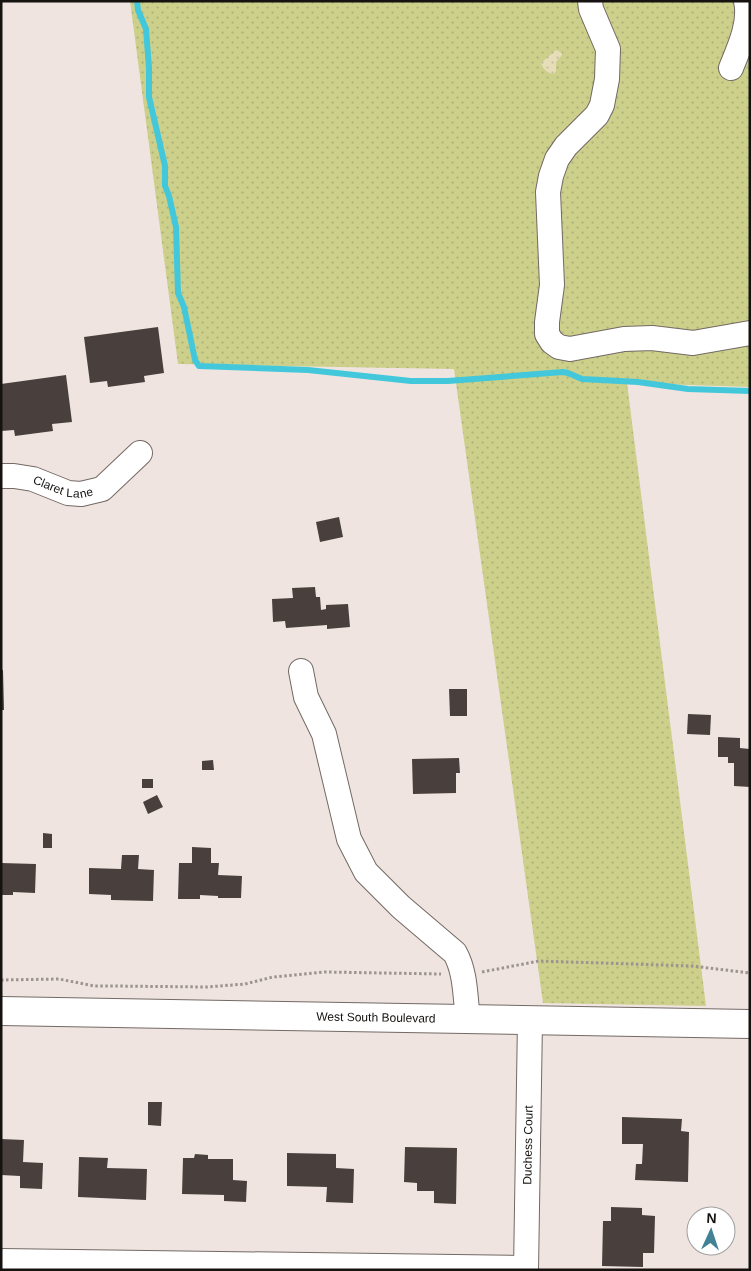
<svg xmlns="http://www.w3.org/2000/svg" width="751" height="1271" viewBox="0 0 751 1271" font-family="Helvetica,sans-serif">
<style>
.grass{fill:url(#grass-dots)}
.sand{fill:url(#sand-dots)}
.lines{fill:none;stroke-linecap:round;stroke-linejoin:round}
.stream{stroke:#43c8db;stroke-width:6}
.building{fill:#49403d}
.minor-casing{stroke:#736965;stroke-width:26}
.major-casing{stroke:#736965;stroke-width:30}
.path{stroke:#9c9490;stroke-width:3;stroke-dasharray:2.5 2.5;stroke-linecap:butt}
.minor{stroke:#fff;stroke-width:24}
.major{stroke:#fff;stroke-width:28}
.labels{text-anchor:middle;stroke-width:5;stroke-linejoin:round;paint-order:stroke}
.street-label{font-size:12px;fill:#151210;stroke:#fff}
</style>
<defs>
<pattern id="grass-dots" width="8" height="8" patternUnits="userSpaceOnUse" patternTransform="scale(1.25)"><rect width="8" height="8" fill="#ccd08b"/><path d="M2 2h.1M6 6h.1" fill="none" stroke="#aeb277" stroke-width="1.8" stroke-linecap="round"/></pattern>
<pattern id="sand-dots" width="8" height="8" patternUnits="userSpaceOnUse" patternTransform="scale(1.25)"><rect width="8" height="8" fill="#e7ddb8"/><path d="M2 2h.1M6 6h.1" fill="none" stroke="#c5bd9d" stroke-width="1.8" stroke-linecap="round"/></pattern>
</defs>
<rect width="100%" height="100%" fill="#efe4df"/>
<!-- grass -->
<polygon class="grass" points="130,1 750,1 750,387 627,383 706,1006 543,1003 454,369 178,364"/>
<!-- sand -->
<path class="sand" d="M556 50 562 53V55L556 62V71L554 74C547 73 543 69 541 63Z"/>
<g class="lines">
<!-- stream -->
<polyline class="stream" points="137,1 138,10 146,29 149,68 149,97 165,166 165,186 169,196 176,227 178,293 184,307 195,360 199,366 308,370 411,381 448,381 563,372 568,373 582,379 638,382 688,389 750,391"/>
</g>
<!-- building -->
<g class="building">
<polygon points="158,327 164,373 144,376 145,382 108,387 107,381 90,383 84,337"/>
<polygon points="66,375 72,422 52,424 53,431 15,436 14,430 1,431 1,384"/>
<polygon points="339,517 343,537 320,542 316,522"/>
<polygon points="315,587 316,597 320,597 321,610 326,609 326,605 348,604 350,627 327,629 327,625 286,628 285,621 273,622 272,599 293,598 292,588"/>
<polygon points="1,670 3,670 4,710 1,710"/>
<polygon points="449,689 467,689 467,716 450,716"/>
<polygon points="688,714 711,715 710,735 687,734"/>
<polygon points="718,737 740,738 740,748 750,749 750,787 734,786 734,763 728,763 728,757 718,757"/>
<polygon points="459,758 460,773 456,773 456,793 413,794 412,759"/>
<polygon points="213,760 214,770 202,770 202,761"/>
<rect x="142" y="779" width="11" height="9"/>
<polygon points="157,795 163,807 148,814 143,802"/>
<polygon points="43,833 52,834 52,848 43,848"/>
<polygon points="192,847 211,848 211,863 219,863 218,875 242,876 241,898 218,898 218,896 200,895 200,899 178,899 179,863 192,863"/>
<polygon points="122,855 139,855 138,869 154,870 153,901 111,900 111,895 89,894 89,868 121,869"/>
<polygon points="1,863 36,864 35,893 13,892 13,895 1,895"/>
<polygon points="148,1102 162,1102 161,1126 148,1125"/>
<polygon points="622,1117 682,1119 681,1131 689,1132 688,1182 635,1180 636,1164 642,1164 643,1144 622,1144"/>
<polygon points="1,1139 24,1140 23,1162 43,1163 42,1189 20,1188 20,1176 1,1175"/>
<polygon points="405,1147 457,1148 456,1204 434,1203 434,1191 417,1191 417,1183 404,1182"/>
<polygon points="287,1153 336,1154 336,1168 354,1169 353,1203 326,1202 327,1187 287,1186"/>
<polygon points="195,1154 208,1155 208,1159 233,1159 233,1180 247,1181 246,1202 224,1201 224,1195 182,1194 183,1158 194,1158"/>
<polygon points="79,1157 108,1158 107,1168 147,1169 146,1200 78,1197"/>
<polygon points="611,1207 642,1208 642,1215 655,1216 654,1253 643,1253 643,1267 602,1266 603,1221 611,1221"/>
</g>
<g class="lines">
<defs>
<g id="minor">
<polyline points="590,1 591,9 608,49 607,79 602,105 597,115 566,146 557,159 551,176 548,192 552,285 547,322 547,334 552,342 559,347 570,349 624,339 652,338 693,343 750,333"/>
<path d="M731 68C739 48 751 23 746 1"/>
<path id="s1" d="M1 476H14L33 479 68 493 81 494 102 489 140 453"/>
<path d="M301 671 306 697 324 734 349 839 366 872 401 907 455 953C466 973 465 997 468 1019"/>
<polyline points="1,1261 526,1268"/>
<path id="s2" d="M526 1270 530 1020"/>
</g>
<g id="major">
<path id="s3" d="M1 1011 750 1024"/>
</g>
</defs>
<!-- minor casing -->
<use href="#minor" class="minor-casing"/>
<!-- major casing -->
<use href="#major" class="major-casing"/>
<!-- path -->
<g class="path">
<polyline points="482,972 539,961 692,966 750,973"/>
<polyline points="1,980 59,979 94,986 111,986 207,987 245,984 273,977 325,972 441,974"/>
</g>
<!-- minor -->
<use href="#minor" class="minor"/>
<!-- major -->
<use href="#major" class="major"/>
</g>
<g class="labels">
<!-- street labels -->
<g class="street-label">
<text dy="4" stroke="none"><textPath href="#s1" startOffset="64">Claret Lane</textPath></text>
<text dy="4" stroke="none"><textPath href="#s3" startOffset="375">West South Boulevard</textPath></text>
<text dy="4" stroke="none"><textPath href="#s2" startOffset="125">Duchess Court</textPath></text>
</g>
</g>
<!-- border -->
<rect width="751" height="1271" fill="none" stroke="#151210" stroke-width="5"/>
<!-- north arrow -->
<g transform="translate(711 1231) rotate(3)"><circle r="24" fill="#ffffff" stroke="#a1a09f"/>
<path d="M0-4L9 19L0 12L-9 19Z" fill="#418295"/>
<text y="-8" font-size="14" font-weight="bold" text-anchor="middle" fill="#151210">N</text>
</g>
</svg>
